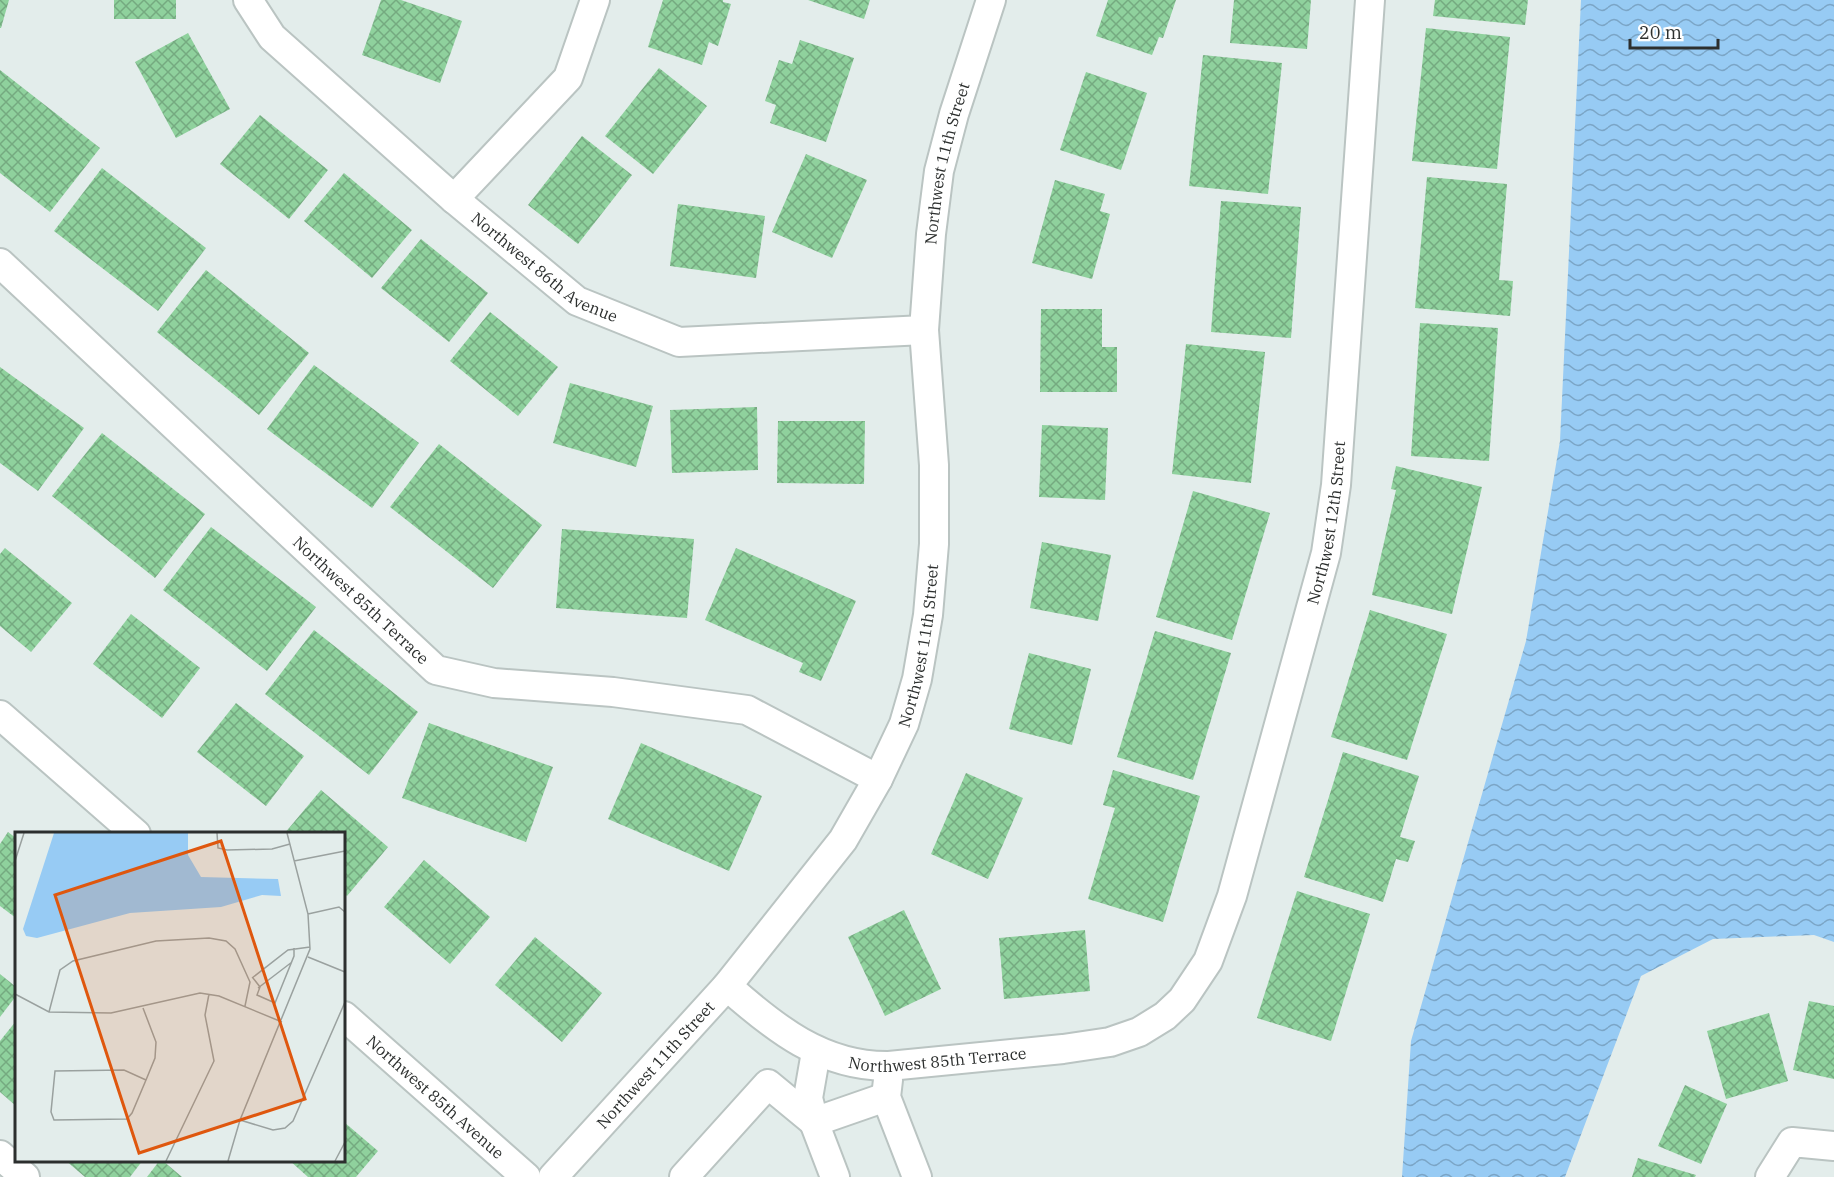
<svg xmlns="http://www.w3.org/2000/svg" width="1834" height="1177" viewBox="0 0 1834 1177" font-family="'IBM Plex Serif',serif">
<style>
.water{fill:url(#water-waves)}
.building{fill:url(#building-cross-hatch)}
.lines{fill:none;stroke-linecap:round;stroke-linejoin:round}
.minor-casing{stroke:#bac4c2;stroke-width:32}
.minor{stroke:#fff;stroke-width:28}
.labels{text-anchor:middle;stroke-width:4.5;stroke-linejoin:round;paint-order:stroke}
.street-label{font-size:16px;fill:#2c2f2e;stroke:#fff}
.inset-road{fill:none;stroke:#9aa19f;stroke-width:1.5}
.view{fill:#df570e;fill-opacity:0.15;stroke:#df570e;stroke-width:3}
.inset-edge{fill:none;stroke:#2c2f2e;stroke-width:3}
</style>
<defs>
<pattern id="water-waves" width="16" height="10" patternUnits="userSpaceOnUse" patternTransform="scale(1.5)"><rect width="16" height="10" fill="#97cbf4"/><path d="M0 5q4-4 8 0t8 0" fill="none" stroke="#7ba5c6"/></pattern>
<pattern id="building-cross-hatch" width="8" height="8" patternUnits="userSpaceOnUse" patternTransform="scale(1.5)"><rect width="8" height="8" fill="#8fd19d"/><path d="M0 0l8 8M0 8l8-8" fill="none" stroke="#75aa80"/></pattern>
</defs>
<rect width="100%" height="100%" fill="#e3edeb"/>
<!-- water -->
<polygon class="water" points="1581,0 1834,0 1834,942 1814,935 1713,939 1641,976 1565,1177 1402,1177 1411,1041 1526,641 1560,441"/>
<!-- building -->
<g class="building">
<polygon points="0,0 9,0 1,28 0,28"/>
<rect x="114" y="0" width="62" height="19"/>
<polygon points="381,0 401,0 462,21 440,83 362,55"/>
<polygon points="663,0 723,0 723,2 731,4 718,46 709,42 702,65 648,47"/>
<polygon points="808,0 870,0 864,19"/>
<polygon points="1108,0 1176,0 1163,38 1159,37 1152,55 1096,36"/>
<polygon points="1234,0 1311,0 1307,49 1230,43"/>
<polygon points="1435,0 1528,0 1525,25 1433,16"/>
<polygon points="1426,28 1510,37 1497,169 1412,161"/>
<polygon points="188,33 230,109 176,138 135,62"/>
<polygon points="800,40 854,58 826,142 770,123 776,105 765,101 779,60 792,64"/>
<polygon points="1203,55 1282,63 1268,194 1189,186"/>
<polygon points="659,68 707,106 653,174 605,136"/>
<polygon points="0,70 100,148 50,212 0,173"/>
<polygon points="1086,72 1147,93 1121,170 1060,150"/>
<polygon points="260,115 328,170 289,219 220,164"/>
<polygon points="582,136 632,175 578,244 528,205"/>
<polygon points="806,154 867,180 832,258 772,232"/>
<polygon points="102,168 206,248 158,311 54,231"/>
<polygon points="344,173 412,230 372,278 304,221"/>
<polygon points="1427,177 1507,184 1499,280 1513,281 1510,316 1415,308"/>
<polygon points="1055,180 1105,194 1100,211 1110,214 1092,279 1032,263"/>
<polygon points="1221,201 1301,207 1291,338 1211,332"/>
<polygon points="678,204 765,216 756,278 670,266"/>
<polygon points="421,239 488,293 449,342 381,288"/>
<polygon points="206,270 309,353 259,415 157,332"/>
<polygon points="1041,309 1102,309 1102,347 1117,347 1117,392 1040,392"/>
<polygon points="490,312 558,367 518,416 450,361"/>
<polygon points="1420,323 1498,328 1489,461 1411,456"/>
<polygon points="1186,344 1265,352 1251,483 1172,474"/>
<polygon points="314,365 419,443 372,508 267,429"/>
<polygon points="0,367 84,428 38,491 0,463"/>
<polygon points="570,383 653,406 636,467 553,443"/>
<polygon points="757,407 758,470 672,473 670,410"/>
<polygon points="778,421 865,421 864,484 777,483"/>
<polygon points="1042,425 1108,428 1105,500 1039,497"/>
<polygon points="102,433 205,514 155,578 52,496"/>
<polygon points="439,444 542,525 493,588 390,507"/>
<polygon points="1396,466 1482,487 1452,614 1372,595 1396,490 1391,489"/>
<polygon points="1193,491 1270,513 1232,640 1156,617"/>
<polygon points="211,527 316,607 267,671 163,590"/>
<polygon points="562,529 694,539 687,618 556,608"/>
<polygon points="1042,542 1111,555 1098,621 1030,608"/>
<polygon points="5,548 72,603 31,652 0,626 0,554"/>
<polygon points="736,548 856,601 821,681 799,672 803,663 705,620"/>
<polygon points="1370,610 1447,634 1407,760 1331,737"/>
<polygon points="131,614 200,668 162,718 93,664"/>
<polygon points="314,630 418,712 369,775 265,694"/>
<polygon points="1155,631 1231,653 1193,780 1117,757"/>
<polygon points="1029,653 1091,669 1072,745 1009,729"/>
<polygon points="236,703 304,756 266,806 197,752"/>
<polygon points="429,723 553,767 526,842 402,798"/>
<polygon points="641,743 762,796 729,871 608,819"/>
<polygon points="1343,752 1419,776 1400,837 1415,841 1408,862 1396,859 1383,902 1304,877"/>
<polygon points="1113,770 1200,796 1163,922 1088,899 1115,808 1103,805"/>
<polygon points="966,773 1023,798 988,879 931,854"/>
<polygon points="321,790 388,847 347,896 344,893 344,834 284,834"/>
<polygon points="8,832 16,838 16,918 0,906 0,844"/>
<polygon points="424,860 490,917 450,964 384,907"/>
<polygon points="1297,891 1370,914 1331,1041 1257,1018"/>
<polygon points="904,910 941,989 885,1016 848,937"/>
<polygon points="1085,930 1090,991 1004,999 999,938"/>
<polygon points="535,937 602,993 562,1042 495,985"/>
<polygon points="0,974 16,987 16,996 0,1017"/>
<polygon points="1809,1001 1834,1006 1834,1079 1793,1070"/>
<polygon points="1769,1013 1788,1081 1726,1099 1707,1031"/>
<polygon points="16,1021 16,1106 0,1092 0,1041"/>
<polygon points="1685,1085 1727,1104 1701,1164 1658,1146"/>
<polygon points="344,1122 378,1151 356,1177 308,1177 289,1160 344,1160"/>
<polygon points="1638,1158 1696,1175 1695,1177 1632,1177"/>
<polygon points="65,1160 143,1160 130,1177 85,1177"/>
<polygon points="160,1160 162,1160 182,1177 147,1177"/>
</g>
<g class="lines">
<defs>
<g id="minor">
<path id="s1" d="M248 0 272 37 454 199 577 301 679 342 924 330"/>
<polyline points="454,199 568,78 595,0"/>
<path id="s2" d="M0 263 436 670 494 683 613 692 747 710 878 779"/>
<polyline points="0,715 136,834"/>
<path id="s3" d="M727 986C774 1028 823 1067 889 1066L1063 1049 1110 1042 1139 1032 1165 1016 1182 1000 1208 961 1232 896 1326 553 1336 485 1370 0"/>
<path id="s4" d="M344 1016 526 1177"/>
<polyline points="816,1052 808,1098 814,1122 835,1177"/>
<polyline points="888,1080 886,1097 917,1177"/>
<polyline points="0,1155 25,1177"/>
<path id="s5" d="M553 1177 727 986 843 840 878 779 904 724 917 679 928 615 934 544V465L924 330 931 234 939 171 954 114 991 0"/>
<polyline points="684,1177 768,1084 814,1122 886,1097"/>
<polyline points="1770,1177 1792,1142 1834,1146"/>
</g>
</defs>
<!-- minor casing -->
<use href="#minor" class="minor-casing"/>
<!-- minor -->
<use href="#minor" class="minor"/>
</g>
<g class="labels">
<!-- street labels -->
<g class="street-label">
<text dy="6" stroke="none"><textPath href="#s5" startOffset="1142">Northwest 11th Street</textPath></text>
<text dy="6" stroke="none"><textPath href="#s1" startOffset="402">Northwest 86th Avenue</textPath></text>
<text dy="6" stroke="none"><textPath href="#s3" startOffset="994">Northwest 12th Street</textPath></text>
<text dy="6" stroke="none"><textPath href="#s2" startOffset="494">Northwest 85th Terrace</textPath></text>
<text dy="6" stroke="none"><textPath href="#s5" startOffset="656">Northwest 11th Street</textPath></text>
<text dy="6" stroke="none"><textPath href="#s3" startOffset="234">Northwest 85th Terrace</textPath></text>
<text dy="6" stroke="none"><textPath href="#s5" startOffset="152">Northwest 11th Street</textPath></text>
<text dy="6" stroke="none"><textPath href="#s4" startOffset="122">Northwest 85th Avenue</textPath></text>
</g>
</g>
<!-- overview -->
<g transform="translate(15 832)">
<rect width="330" height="330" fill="#e3edeb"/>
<path d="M39 1H173V23L186 45 263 47 266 64 247 63 206 75 115 81 22 106 11 104 8 97Z" fill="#97cbf4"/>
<path class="inset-road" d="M202 1 203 16 212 18 257 17 275 12M0 29 9 1M279 29 330 19M293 82 324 75 330 80M293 125 330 140M237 146 273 118 295 115M238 146 245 155 242 163 260 171 279 124V116M243 156 277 130M0 162 34 180 96 181 185 161 204 164 267 190M128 176 141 210 140 226 131 248 117 281 112 287 39 288 36 280 40 239 109 238 131 248M34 180 45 138 58 129 141 109 194 106 211 109 220 117 235 150 230 174M225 288 258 298 270 296 278 289 330 170M151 329 199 229 190 183 194 162M213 329 225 288 295 117 293 82 272 1M320 329 330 310"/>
<path class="view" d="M206 9 290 267 124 321 40 63Z"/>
<rect width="330" height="330" class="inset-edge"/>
</g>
<!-- scale -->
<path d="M1630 39v9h88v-9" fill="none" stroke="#2c2f2e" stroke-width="3"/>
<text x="1639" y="39" font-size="18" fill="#2c2f2e" stroke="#ffffff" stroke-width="4.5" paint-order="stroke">20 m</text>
</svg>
